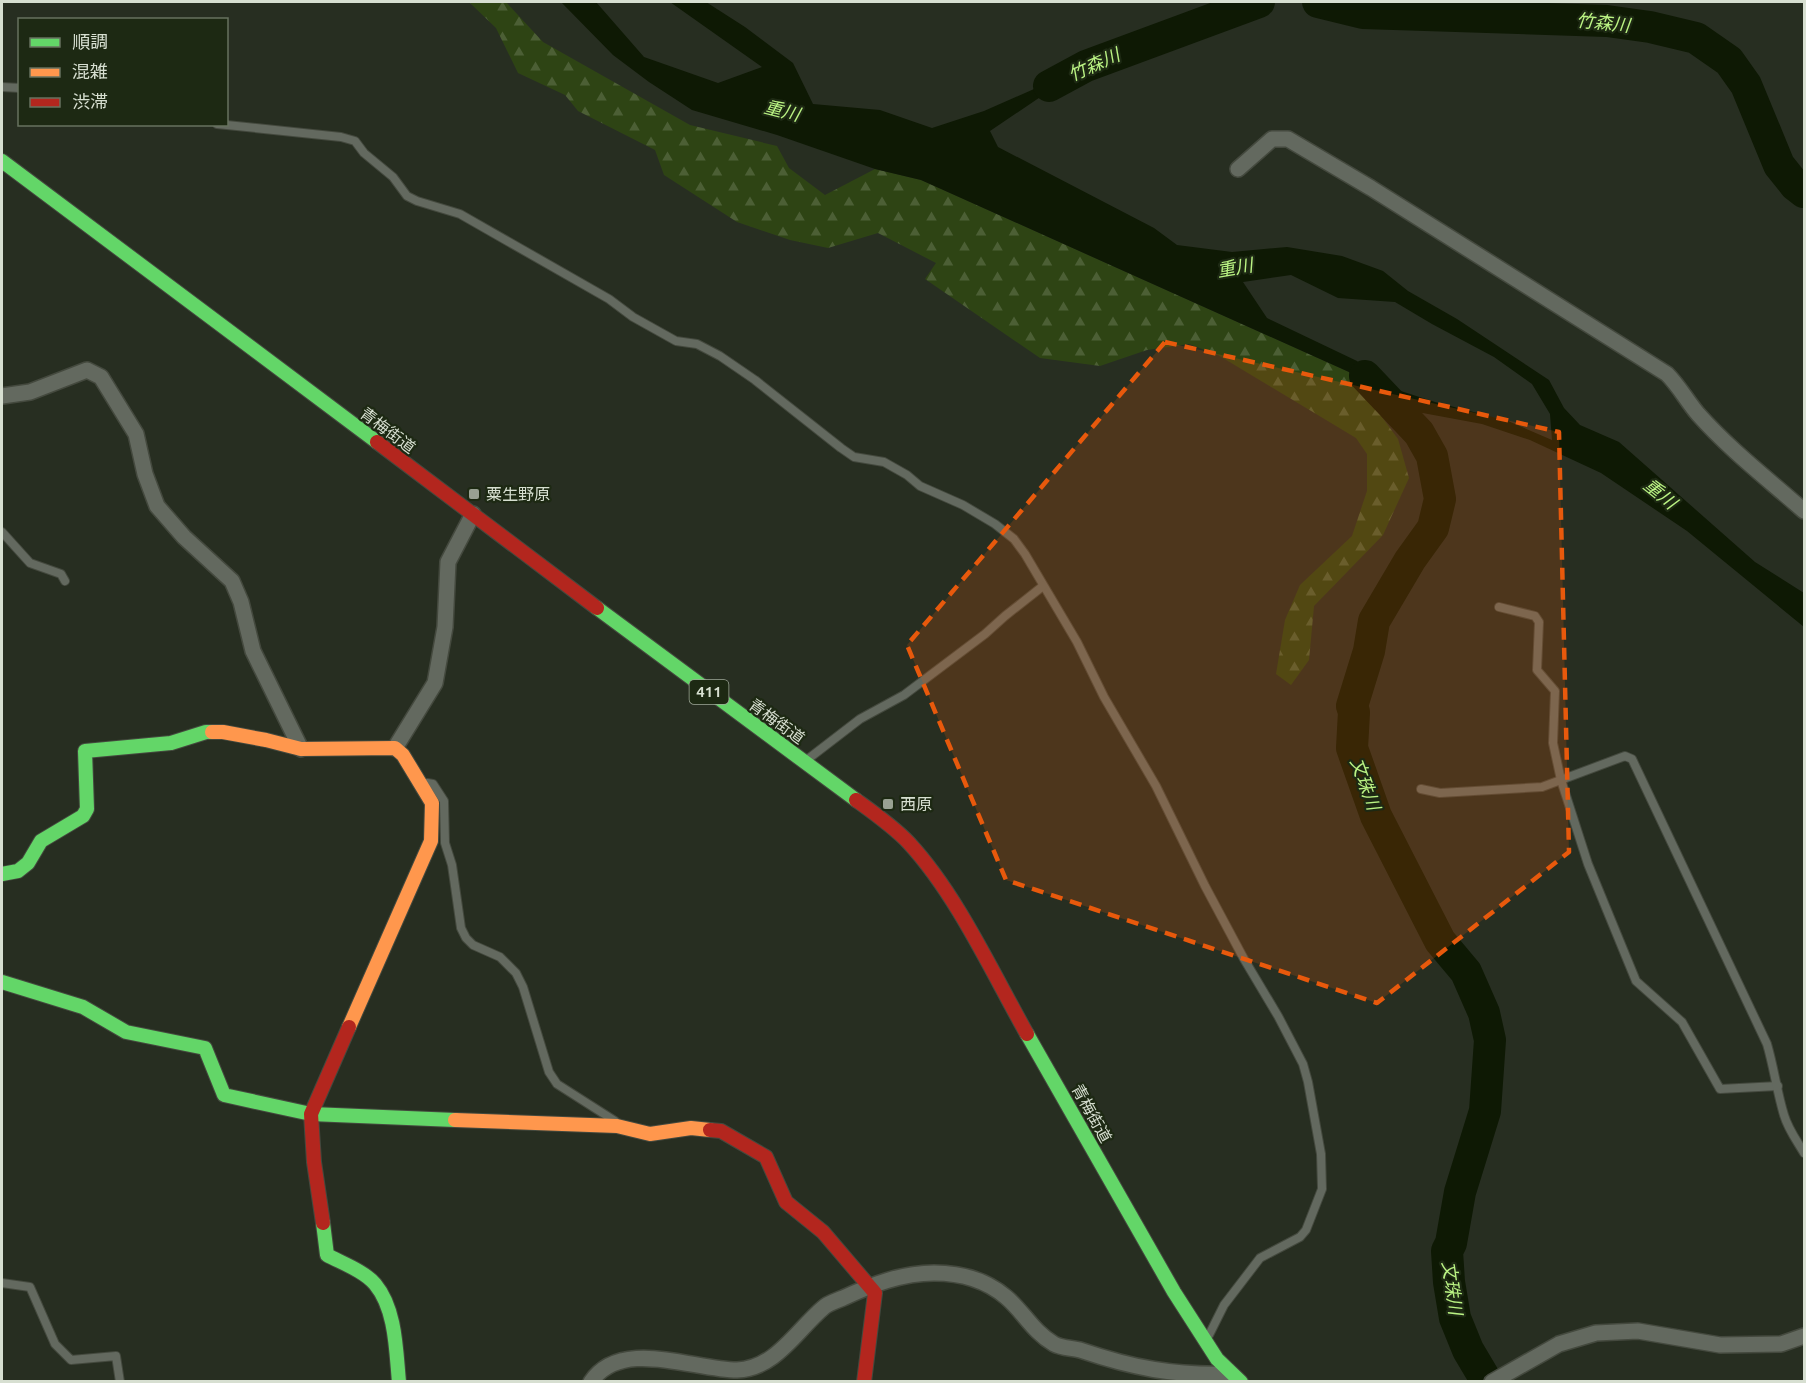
<svg xmlns="http://www.w3.org/2000/svg" width="1806" height="1383" viewBox="0 0 1806 1383" font-family="Ubuntu,'Noto Sans JP',sans-serif">
<style>
.forest{fill:url(#forest-firs)}
.water{fill:#0e1904;fill-rule:evenodd}
.lines{fill:none;stroke-linecap:round;stroke-linejoin:round}
.river{stroke:#0e1904;stroke-width:32}
.lane-casing{stroke:#44493e;stroke-width:10}
.street-casing{stroke:#44493e;stroke-width:18}
.fast-casing{stroke:#44493e;stroke-width:16}
.slow-casing{stroke:#44493e;stroke-width:16}
.jam-casing{stroke:#44493e;stroke-width:16}
.lane{stroke:#63695f;stroke-width:8}
.street{stroke:#63695f;stroke-width:15}
.fast{stroke:#63d668;stroke-width:14}
.slow{stroke:#ff974d;stroke-width:14}
.jam{stroke:#b3261e;stroke-width:14}
.marked{fill:#e8590c;fill-opacity:0.2;stroke:#e8590c;stroke-width:4.5;stroke-dasharray:12 8;stroke-linejoin:round}
.poi-dot{fill:#99a193;stroke:#1d2913;stroke-width:2}
.labels{text-anchor:middle;stroke-width:4.5;stroke-linejoin:round;paint-order:stroke}
.shield{fill:#1d2913;stroke:#9fa898;stroke-width:1.5}
.shield-label{font-size:15px;font-weight:bold;fill:#d7dfd1}
.street-label{font-size:16px;fill:#d7dfd1;stroke:#1d2913}
.poi-label{font-size:16px;fill:#d7dfd1;stroke:#1d2913;text-anchor:start}
.water-label{font-size:18px;font-style:italic;fill:#bbf484;stroke:#1d2913}
</style>
<defs>
<pattern id="forest-firs" width="22" height="20" patternUnits="userSpaceOnUse" patternTransform="scale(1.5)"><rect width="22" height="20" fill="#2e4414"/><path d="M5 1l3.5 6h-7zM16 11l3.5 6h-7z" fill="#4c5f35"/></pattern>
</defs>
<rect width="100%" height="100%" fill="#272e21"/>
<!-- forest -->
<polygon class="forest" points="469,2 506,2 543,42 690,125 777,146 789,168 825,195 875,169 921,180 1349,372 1398,439 1409,478 1383,535 1314,606 1309,660 1291,685 1276,674 1285,620 1300,585 1352,536 1367,491 1367,454 1356,438 1218,355 1189,344 1147,350 1100,366 1040,358 925,279 936,263 878,233 828,248 790,240 737,222 664,175 655,150 578,111 565,95 518,73 496,28"/>
<!-- water -->
<path class="water" d="M561 2H596L644 57 718 83 762 67 670 2H706L745 27 793 63 813 104 880 110 932 128 984 111 1086 66 990 131 998 147 1154 228 1177 245 1232 252 1287 247 1342 256 1383 271 1408 291 1457 319 1549 380 1564 408 1580 425 1619 442 1755 562 1804 593V627L1687 531 1601 473 1530 440 1482 424 1412 411 1383 404 1349 372 921 180 875 169 777 135 692 110 649 82 613 55ZM1291 275 1338 298 1395 302 1432 324 1494 357 1532 384 1550 414 1552 440 1508 421 1435 402 1382 385 1357 361 1267 318 1243 282Z"/>
<g class="lines">
<!-- river -->
<g class="river">
<polyline points="1318,2 1363,13 1607,21 1650,27 1696,38 1729,61 1746,85 1779,165 1795,185 1804,192"/>
<polyline points="1049,86 1086,66 1259,2"/>
<polyline points="1365,376 1419,433 1432,456 1440,499 1433,528 1410,560 1374,621 1369,651 1352,706 1354,712 1352,748 1376,816 1440,941 1466,972 1484,1013 1490,1040 1485,1111 1460,1192 1451,1243 1447,1251 1449,1282 1455,1318 1468,1350 1487,1382"/>
</g>
<defs>
<g id="lane">
<polyline points="2,87 20,88"/>
<polyline points="217,124 341,137 355,141 364,153 393,177 407,196 417,201 460,214 609,299 633,317 676,341 697,344 720,356 755,380 841,448 854,457 884,462 907,475 920,486 963,505 995,524 1014,539 1025,554 1077,642 1104,697 1156,786 1205,886 1244,959 1278,1016 1303,1064 1308,1082 1321,1154 1322,1189 1306,1230 1300,1237 1260,1258 1224,1305 1209,1335"/>
<polyline points="2,532 30,563 61,574 65,581"/>
<polyline points="1499,607 1535,616 1539,622 1537,670 1555,691 1553,743 1561,780 1588,864 1636,981 1682,1022 1720,1089 1778,1086"/>
<polyline points="808,759 860,719 904,695 985,634 1005,616 1043,586"/>
<polyline points="427,783 433,784 444,801 445,843 452,865 461,928 466,938 473,945 500,957 516,973 523,987 549,1072 557,1084 615,1121"/>
<path d="M1421 789 1440 793 1542 787 1625 756 1632 759 1767 1044C1774 1068 1777 1092 1784 1115 1788 1129 1797 1141 1804 1153"/>
<polyline points="2,1283 30,1287 55,1344 71,1360 116,1356 120,1382"/>
</g>
<g id="street">
<path d="M1238 169 1272 139H1288L1371 188 1667 374C1679 386 1687 401 1698 414 1730 450 1769 480 1804 511"/>
<polyline points="2,396 30,392 87,370 101,377 136,434 145,474 157,506 184,537 232,581 241,602 253,651 301,749"/>
<polyline points="395,748 435,683 445,627 448,562 473,514"/>
<path d="M591 1382C621 1337 694 1370 737 1370 775 1369 797 1330 823 1308 828 1303 836 1301 843 1298 871 1285 902 1273 934 1273 960 1273 986 1280 1006 1297 1023 1311 1033 1332 1054 1344 1061 1348 1072 1348 1080 1350 1133 1368 1174 1376 1231 1374"/>
<polyline points="1492,1382 1559,1344 1596,1333 1638,1331 1720,1345 1781,1344 1804,1336"/>
</g>
<g id="fast">
<polyline points="2,161 377,442"/>
<polyline points="597,608 856,800"/>
<polyline points="2,874 18,871 28,863 41,841 83,816 87,809 85,751 171,743 206,732 212,732"/>
<polyline points="2,982 83,1007 126,1032 205,1048 224,1095 311,1114 455,1120"/>
<polyline points="1027,1034 1174,1292 1217,1359 1241,1382"/>
<path d="M323 1223 327 1255C342 1263 364 1271 375 1284 396 1309 396 1351 399 1382"/>
</g>
<g id="slow">
<polyline points="212,732 223,732 266,740 301,749 395,748 403,755 432,803 431,841 349,1027"/>
<polyline points="455,1120 617,1126 650,1134 691,1128 710,1130"/>
</g>
<g id="jam">
<polyline points="377,442 597,608"/>
<path d="M856 800C874 813 894 827 909 843 957 895 992 972 1027 1034"/>
<polyline points="710,1130 721,1131 766,1157 786,1202 823,1232 875,1293 864,1382"/>
<polyline points="323,1223 314,1162 311,1114 349,1027"/>
</g>
</defs>
<!-- lane casing -->
<use href="#lane" class="lane-casing"/>
<!-- street casing -->
<use href="#street" class="street-casing"/>
<!-- fast casing -->
<use href="#fast" class="fast-casing"/>
<!-- slow casing -->
<use href="#slow" class="slow-casing"/>
<!-- jam casing -->
<use href="#jam" class="jam-casing"/>
<!-- lane -->
<use href="#lane" class="lane"/>
<!-- street -->
<use href="#street" class="street"/>
<!-- fast -->
<use href="#fast" class="fast"/>
<!-- slow -->
<use href="#slow" class="slow"/>
<!-- jam -->
<use href="#jam" class="jam"/>
</g>
<!-- marked area -->
<path class="marked" d="M1165 342 1559 432 1569 852 1377 1003 1006 880 907 645Z"/>
<!-- markers -->
<g class="poi-dot">
<rect x="468" y="488" width="12" height="12" rx="3"/>
<rect x="882" y="798" width="12" height="12" rx="3"/>
</g>
<g class="labels">
<!-- shield labels -->
<rect class="shield" x="689.5" y="680" width="39" height="24" rx="4.5"/>
<g class="shield-label">
<text x="709" y="697">411</text>
</g>
<!-- street labels -->
<g class="street-label">
<text transform="translate(388 430) rotate(37)" y="6">青梅街道</text>
<text transform="translate(777 721) rotate(36)" y="6">青梅街道</text>
<text transform="translate(1092 1113) rotate(61)" y="6">青梅街道</text>
</g>
<!-- poi labels -->
<g class="poi-label">
<text x="486" y="500">粟生野原</text>
<text x="900" y="810">西原</text>
</g>
<!-- water labels -->
<g class="water-label">
<text transform="translate(1603 23) rotate(6)" y="6">竹森川</text>
<text transform="translate(1094 65) rotate(-24)" y="6">竹森川</text>
<text transform="translate(782 111) rotate(14)" y="6">重川</text>
<text transform="translate(1235 268) rotate(-10)" y="6">重川</text>
<text transform="translate(1660 494) rotate(39)" y="6">重川</text>
<text transform="translate(1365 784) rotate(70)" y="6">文珠川</text>
<text transform="translate(1452 1288) rotate(82)" y="6">文珠川</text>
</g>
</g>
<!-- border -->
<rect width="1806" height="1383" fill="none" stroke="#d7dfd1" stroke-width="6"/>
<!-- legend -->
<rect x="18" y="18" width="210" height="108" fill="#1d2913" stroke="#67725f" stroke-width="1.5"/>
<rect x="30" y="38" width="30" height="9" fill="#63d668" stroke="#67725f" stroke-width="1.5"/>
<text x="72" y="48" font-size="18" fill="#d7dfd1">順調</text>
<rect x="30" y="68" width="30" height="9" fill="#ff974d" stroke="#67725f" stroke-width="1.5"/>
<text x="72" y="78" font-size="18" fill="#d7dfd1">混雑</text>
<rect x="30" y="98" width="30" height="9" fill="#b3261e" stroke="#67725f" stroke-width="1.5"/>
<text x="72" y="108" font-size="18" fill="#d7dfd1">渋滞</text>
</svg>
